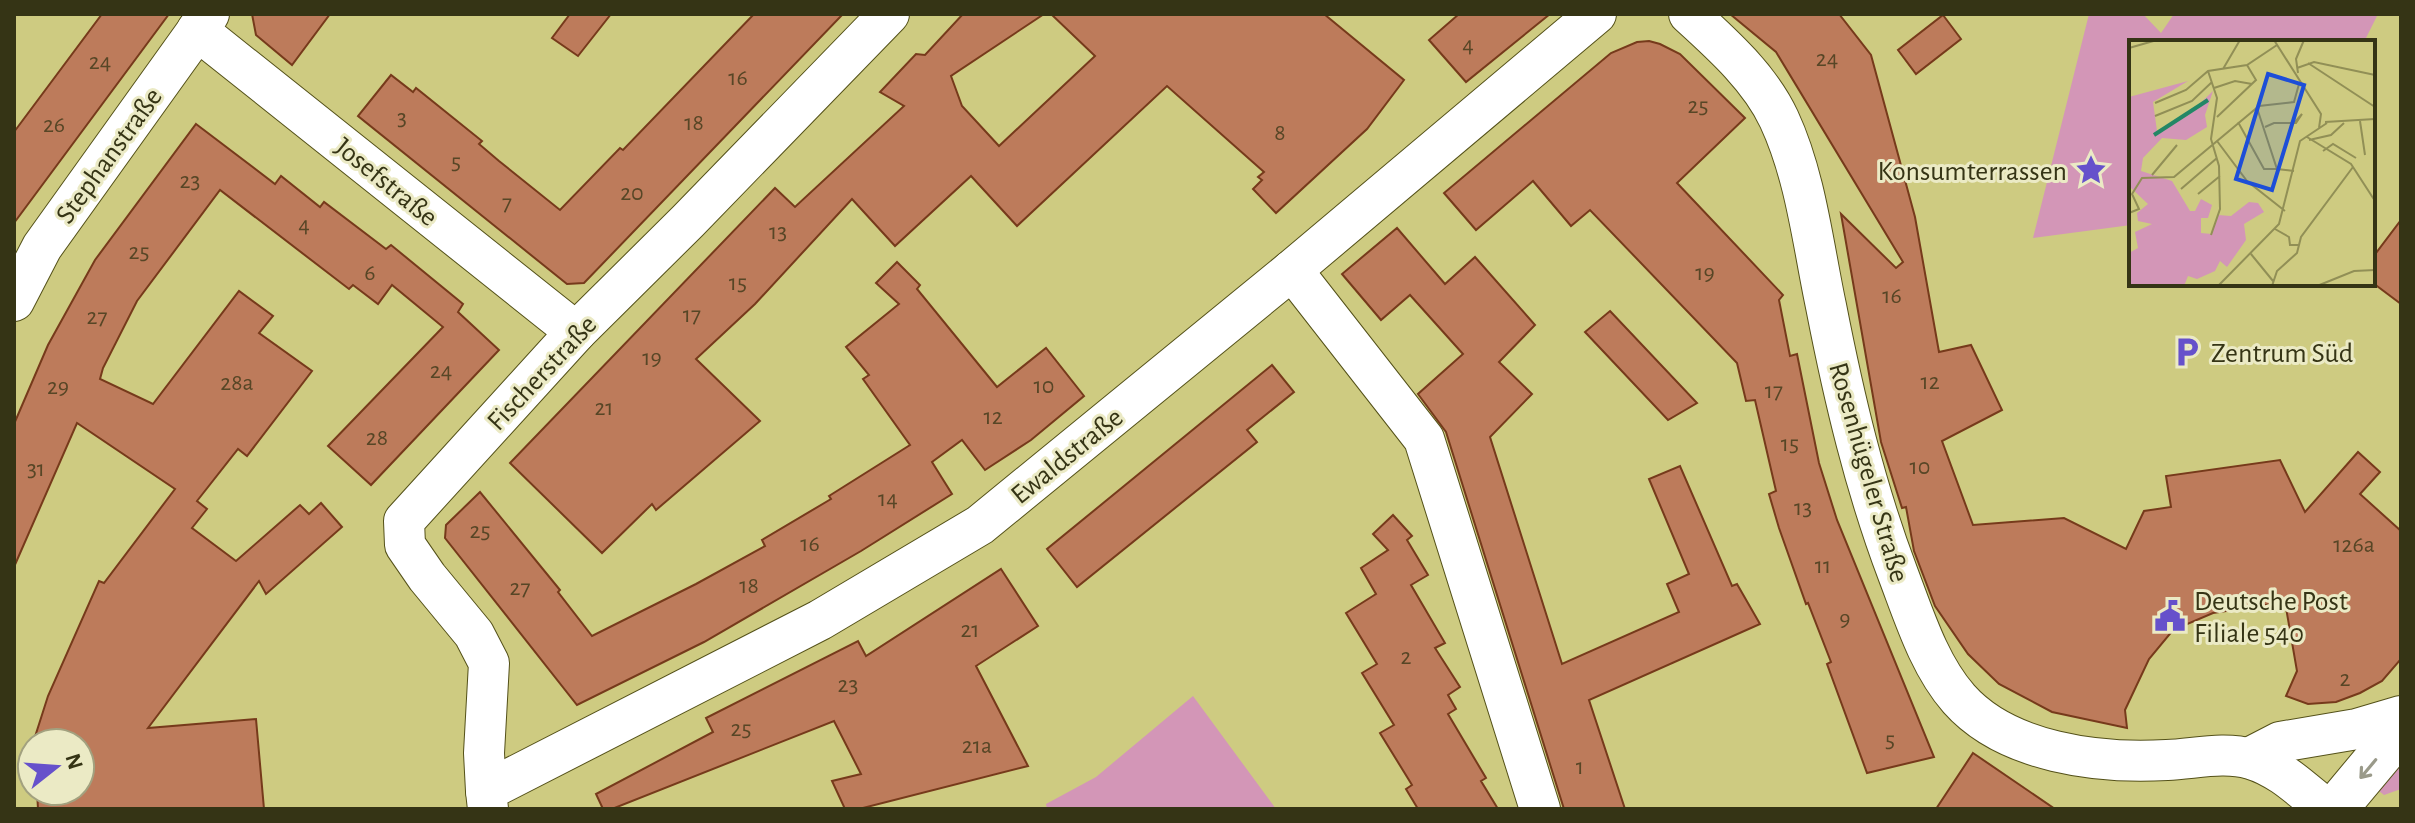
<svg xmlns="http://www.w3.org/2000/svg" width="2415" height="823" viewBox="0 0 2415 823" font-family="'Alegreya Sans',sans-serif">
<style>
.green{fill:#d396b7}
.building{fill:#bd7b5b;stroke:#763a1b;stroke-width:2}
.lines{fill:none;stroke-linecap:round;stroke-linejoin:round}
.minor-casing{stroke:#545119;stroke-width:42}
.secondary-casing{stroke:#545119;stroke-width:46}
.minor{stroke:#fff;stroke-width:40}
.secondary{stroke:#fff;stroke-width:44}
.oneway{stroke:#9a9a8a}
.labels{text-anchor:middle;stroke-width:6;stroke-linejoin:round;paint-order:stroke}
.number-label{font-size:24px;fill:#574626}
.street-label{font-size:28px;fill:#353415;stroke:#ebeac5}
.poi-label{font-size:28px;fill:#353415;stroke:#ebeac5;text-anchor:start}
.inset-river{fill:none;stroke:#238766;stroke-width:4}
.inset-road{fill:none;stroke:#918f56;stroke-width:2}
.view{fill:#1d4ed8;fill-opacity:0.15;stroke:#1d4ed8;stroke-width:4}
.inset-edge{fill:none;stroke:#353415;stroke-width:4}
</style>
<rect width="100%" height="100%" fill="#cecb81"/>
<!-- green -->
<g class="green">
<polygon points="2089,14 2143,14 2161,33 2174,14 2378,14 2364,42 2131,42 2131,225 2033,238"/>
<polygon points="1193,696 1276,809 1047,809 1046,804 1096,777"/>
<polygon points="2401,760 2401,789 2384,795 2379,791 2379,785"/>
</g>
<!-- building -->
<g class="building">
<polygon points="102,14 169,14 14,223 14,132"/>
<polygon points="252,14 330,14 292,65 256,35"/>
<polygon points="570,14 611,14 578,56 552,38"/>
<polygon points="754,14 843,14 584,283 567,284 358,116 391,75 413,92 416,88 482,141 479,144 499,161 560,210 620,148 623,150"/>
<polygon points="963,14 1044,14 951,76 962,106 999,146 1095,56 1051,14 1324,14 1404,80 1367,129 1276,213 1253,189 1262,180 1258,177 1264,172 1167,86 1017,226 971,176 895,246 852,199 755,304 696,359 760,421 656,510 652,504 602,553 510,463 775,188 795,207 904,106 880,92 916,54 925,55"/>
<polygon points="1459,14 1550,14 1466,82 1429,40"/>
<polygon points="1730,14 1839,14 1871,55 1915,217 1939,352 1971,345 2002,410 1942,441 1973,525 2064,518 2126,549 2144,511 2171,507 2166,476 2280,460 2305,512 2358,452 2380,472 2360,494 2401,531 2401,659 2382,681 2360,693 2336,702 2308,704 2286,696 2297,671 2285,602 2213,613 2173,630 2149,659 2125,710 2127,728 2052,712 1999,684 1968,654 1935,606 1914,551 1906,507 1902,508 1881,442 1841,214 1896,268 1903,262 1776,52"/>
<polygon points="1943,15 1961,39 1916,74 1898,50"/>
<polygon points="1649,41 1660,44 1680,54 1745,118 1677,183 1783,295 1779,300 1790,356 1797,354 1819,463 1837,520 1934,757 1867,773 1827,664 1831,662 1808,603 1806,604 1779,528 1769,494 1776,491 1755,400 1746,401 1737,363 1590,210 1571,226 1533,181 1476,230 1444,193 1611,53 1637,42"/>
<polygon points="196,124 275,184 281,176 320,207 324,202 386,249 391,245 463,304 458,312 499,350 371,485 328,446 443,327 392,285 378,304 353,285 349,289 220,190 137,301 103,368 100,379 153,404 239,291 273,316 259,333 312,371 247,456 238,449 197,501 207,509 192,528 236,561 300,505 309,514 321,503 342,527 266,594 259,581 148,728 256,719 264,809 38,809 37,791 80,791 80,743 33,743 48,696 99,581 104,583 175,489 77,423 14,567 14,424 48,345 95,260"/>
<polygon points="2401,220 2401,304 2373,283 2373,257"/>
<polygon points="1397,228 1445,284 1475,257 1535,325 1499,362 1532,394 1490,437 1562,664 1679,612 1667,584 1689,574 1649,479 1680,466 1732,586 1737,584 1760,624 1589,700 1625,809 1564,809 1446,432 1418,394 1463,354 1410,295 1381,320 1342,274"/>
<polygon points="897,262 920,285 917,289 997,387 1046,348 1084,396 1031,440 985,470 962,440 932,462 952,494 861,551 704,642 577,705 445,538 446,525 480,492 560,590 558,592 592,636 696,584 765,546 762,540 831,499 829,496 910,445 863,379 869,375 846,347 899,304 876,283"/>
<polygon points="1610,311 1697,403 1668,420 1585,332"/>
<polygon points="1272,365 1294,392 1247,430 1257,442 1077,587 1047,549"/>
<polygon points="1393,515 1412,536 1407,540 1428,575 1411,585 1445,643 1435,648 1460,687 1448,695 1456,709 1448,714 1486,778 1481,781 1498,809 1418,809 1406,789 1412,785 1380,733 1394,725 1362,673 1377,664 1346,613 1376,594 1361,568 1388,550 1373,534"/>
<polygon points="1001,569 1038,626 976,666 1028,766 859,809 845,809 832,781 861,774 834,721 612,809 603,809 596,794 713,732 706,718 858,641 866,656"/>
<polygon points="1973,753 2055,809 1936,809"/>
</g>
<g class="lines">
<defs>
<g id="minor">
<path d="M1689 14C1722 44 1760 78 1779 119 1806 177 1813 245 1826 306 1844 398 1865 487 1898 574 1914 616 1929 665 1959 699 2007 753 2099 764 2167 760 2194 759 2224 751 2251 759 2281 768 2302 790 2326 809"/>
<polyline points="197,30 576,332"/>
<polyline points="1292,270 1424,439 1540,809"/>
<polyline points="14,301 42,247 209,14"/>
<polyline points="2249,758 2280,742 2357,729 2401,716"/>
<polyline points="486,791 484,753 489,663 474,634 427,577 405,545 404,521 576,332 688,221 889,14"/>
<polyline points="488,809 486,791 820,620 980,525 1292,270 1596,14"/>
</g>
<polyline id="secondary" points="2335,809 2401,730"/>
</defs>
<!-- minor casing -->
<use href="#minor" class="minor-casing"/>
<!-- secondary casing -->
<use href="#secondary" class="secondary-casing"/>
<!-- minor -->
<use href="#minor" class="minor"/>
<!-- secondary -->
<use href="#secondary" class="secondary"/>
</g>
<!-- one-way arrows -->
<defs><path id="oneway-shaft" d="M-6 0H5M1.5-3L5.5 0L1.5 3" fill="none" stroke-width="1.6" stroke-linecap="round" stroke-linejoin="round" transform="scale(2)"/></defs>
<use class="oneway" href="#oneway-shaft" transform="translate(2368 769) rotate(130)"/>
<!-- icons -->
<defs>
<symbol id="sight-bare" viewBox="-9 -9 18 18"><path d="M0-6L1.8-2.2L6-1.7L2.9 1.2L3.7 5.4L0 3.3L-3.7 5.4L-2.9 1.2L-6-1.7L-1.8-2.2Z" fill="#6651cb" stroke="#ebeac5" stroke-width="2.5" paint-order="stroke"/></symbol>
<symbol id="parking-bare" viewBox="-9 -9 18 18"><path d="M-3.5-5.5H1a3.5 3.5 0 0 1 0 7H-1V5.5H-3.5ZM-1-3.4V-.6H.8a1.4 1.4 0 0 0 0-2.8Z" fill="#6651cb" stroke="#ebeac5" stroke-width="2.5" paint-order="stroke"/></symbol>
<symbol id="civic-bare" viewBox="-9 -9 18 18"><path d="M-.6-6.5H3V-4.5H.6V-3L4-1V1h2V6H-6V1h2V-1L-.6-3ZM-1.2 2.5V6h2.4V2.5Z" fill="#6651cb" stroke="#ebeac5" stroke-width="2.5" paint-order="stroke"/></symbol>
</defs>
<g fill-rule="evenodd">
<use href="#sight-bare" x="2069" y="148" width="44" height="44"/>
<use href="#parking-bare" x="2165" y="330" width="44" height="44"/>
<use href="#civic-bare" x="2148" y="594" width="44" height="44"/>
</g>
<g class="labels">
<!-- number labels -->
<g class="number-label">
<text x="1468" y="52">4</text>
<text x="1827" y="66">24</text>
<text x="100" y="69">24</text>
<text x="738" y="85">16</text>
<text x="1698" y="113">25</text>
<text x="402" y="125">3</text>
<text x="694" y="130">18</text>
<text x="54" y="132">26</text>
<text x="1280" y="140">8</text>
<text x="456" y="169">5</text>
<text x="190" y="188">23</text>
<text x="632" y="200">20</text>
<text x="507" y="210">7</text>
<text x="304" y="232">4</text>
<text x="778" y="239">13</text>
<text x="139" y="259">25</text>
<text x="370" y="280">6</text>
<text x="1705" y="280">19</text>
<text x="738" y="290">15</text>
<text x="1892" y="303">16</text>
<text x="692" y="322">17</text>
<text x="97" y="324">27</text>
<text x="652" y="365">19</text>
<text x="441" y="378">24</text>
<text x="1930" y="389">12</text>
<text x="237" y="390">28a</text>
<text x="1044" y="393">10</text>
<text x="58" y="394">29</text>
<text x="1774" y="398">17</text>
<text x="604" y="415">21</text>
<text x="993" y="424">12</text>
<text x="377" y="445">28</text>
<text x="1790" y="451">15</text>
<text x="1920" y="474">10</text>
<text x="36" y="476">31</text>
<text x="888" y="506">14</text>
<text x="1803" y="515">13</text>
<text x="480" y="538">25</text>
<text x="810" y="551">16</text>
<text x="2354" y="552">126a</text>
<text x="1823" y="573">11</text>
<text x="749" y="593">18</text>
<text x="520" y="595">27</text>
<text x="1845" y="626">9</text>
<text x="970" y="637">21</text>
<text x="1406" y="664">2</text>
<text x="2345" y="686">2</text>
<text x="848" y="692">23</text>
<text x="741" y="736">25</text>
<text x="1890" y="747">5</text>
<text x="977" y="753">21a</text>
<text x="1580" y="774">1</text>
</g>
<!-- street labels -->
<g class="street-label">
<text transform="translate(108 155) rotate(-54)" y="10">Stephanstraße</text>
<text transform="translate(387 181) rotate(39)" y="10">Josefstraße</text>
<text transform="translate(541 372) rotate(-47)" y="10">Fischerstraße</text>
<text transform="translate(1066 455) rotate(-39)" y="10">Ewaldstraße</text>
<text transform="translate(1870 472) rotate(74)" y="10">Rosenhügeler Straße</text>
</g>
<!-- poi labels -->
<g class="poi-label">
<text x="2067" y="180" text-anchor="end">Konsumterrassen</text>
<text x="2211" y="362">Zentrum Süd</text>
<text x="2194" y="610">Deutsche Post<tspan x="2194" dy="32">Filiale 540</tspan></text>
</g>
</g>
<!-- overview -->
<g transform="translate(2129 40)">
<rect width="246" height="246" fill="#cecb81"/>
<path d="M59 41 24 62 28 91 58 76 84 51 76 75 78 87 57 100 33 98 14 118 12 131 43 141 61 171H66L72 159 83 165 79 178H72V193L83 194 89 175 102 176 120 162 129 163 135 172 115 184 117 200 98 227 91 221 86 231 68 239 59 236 55 246H2L0 213 9 208 6 192 23 184 9 181 8 173 19 164 0 146V57Z" fill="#d396b7"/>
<path class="inset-river" d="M25 95 79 60"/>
<path class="inset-road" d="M145 0 192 74 190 88M0 8 28 0M179 23 246 67M168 28 185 22 246 35M94 29 111 0M79 31 88 58 82 99 90 126 91 169 82 195M169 33 167 19 175 0M85 48 106 41 123 44M26 63 57 50 79 31 118 25 148 5M128 68 148 129 165 131M26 76 63 61 83 42M88 77 127 40 118 25M231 81 236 115M109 82 135 129H148M196 82 246 79M136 87 145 83H167L173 74 165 83M178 97 222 124 246 161M180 100 202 95 215 83M88 101 118 141 156 171M194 111 204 104 227 118M23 135 48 105M52 149 88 118M69 154 91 136M0 173 10 169 3 154 13 138 45 137 130 66 165 62 170 44M146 189 160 197 161 205H170M122 214 144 241M89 246 150 184 171 101 198 83M143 246 148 231 168 213 172 197 224 127M188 246 225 231 246 230"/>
<path class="view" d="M139 34 175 45 143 150 107 139Z"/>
<rect width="246" height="246" class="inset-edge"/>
</g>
<!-- border -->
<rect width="2415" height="823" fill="none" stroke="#353415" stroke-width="32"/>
<!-- north arrow -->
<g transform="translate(56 767) rotate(73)"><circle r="38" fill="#ebeac5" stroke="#a2a17f" stroke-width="2"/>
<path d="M0-6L14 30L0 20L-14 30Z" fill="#6651cb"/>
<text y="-12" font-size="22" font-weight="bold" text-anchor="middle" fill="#353415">N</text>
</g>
</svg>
